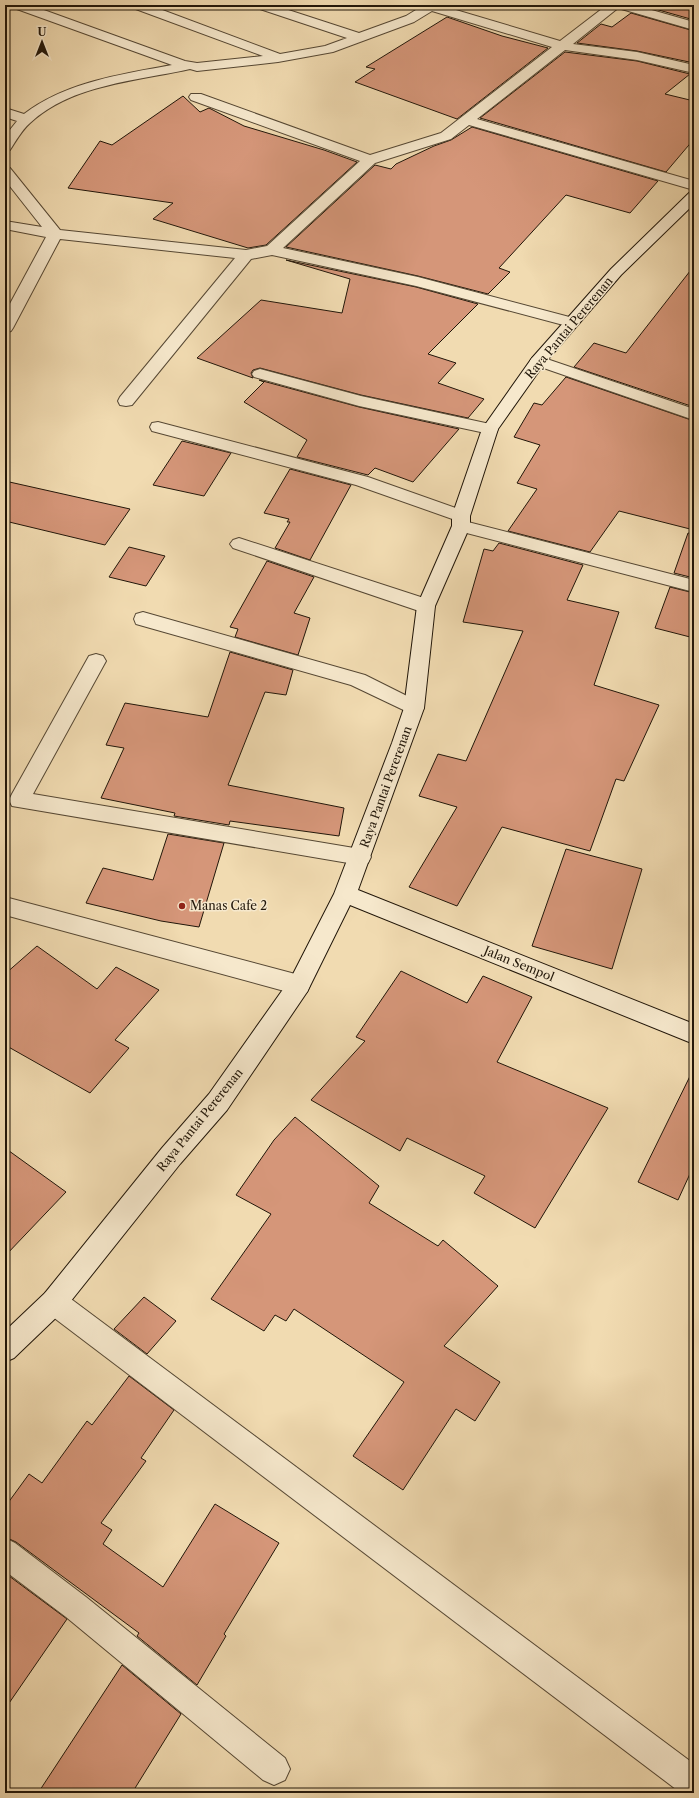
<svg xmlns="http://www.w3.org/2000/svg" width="699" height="1798" viewBox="0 0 699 1798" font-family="'Libre Caslon Text',serif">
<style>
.building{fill:#d59679;stroke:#211609}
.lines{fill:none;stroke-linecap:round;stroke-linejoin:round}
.street-casing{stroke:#554733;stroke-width:2}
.secondary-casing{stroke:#211609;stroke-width:2}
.street{fill:#f6e8cc;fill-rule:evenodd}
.secondary{fill:#f6e8cc;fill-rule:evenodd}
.poi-dot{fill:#8f2418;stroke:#f6e8cc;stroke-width:1.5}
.labels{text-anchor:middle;stroke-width:3;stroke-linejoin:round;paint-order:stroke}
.street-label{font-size:12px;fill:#211609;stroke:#f6e8cc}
.poi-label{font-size:12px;fill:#211609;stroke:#f6e8cc;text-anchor:start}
</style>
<rect width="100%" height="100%" fill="#f1dbb1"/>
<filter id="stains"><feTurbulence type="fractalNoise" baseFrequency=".005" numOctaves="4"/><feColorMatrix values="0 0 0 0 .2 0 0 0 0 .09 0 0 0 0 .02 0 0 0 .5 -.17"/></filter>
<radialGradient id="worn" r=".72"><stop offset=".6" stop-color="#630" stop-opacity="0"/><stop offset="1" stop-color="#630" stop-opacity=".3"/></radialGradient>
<!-- building -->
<g class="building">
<polygon points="641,5 675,5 694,11 694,20"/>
<polygon points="631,13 694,31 694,63 637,51 577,43 601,24 612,27"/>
<polygon points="447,17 502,36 548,48 457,119 355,82 375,69 366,67"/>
<polygon points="565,52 637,61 690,74 665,94 694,101 694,139 666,172 480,118"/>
<polygon points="183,96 200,112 209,108 244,126 324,150 357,162 266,245 248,248 153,219 173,203 68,188 100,141 112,145"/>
<polygon points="472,127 658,181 630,213 566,195 499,268 510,272 488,294 418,276 286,247 375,165 391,169 396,164 434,146 451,140"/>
<polygon points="286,260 416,287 478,304 428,354 456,363 438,383 484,399 468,418 361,395 260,368 253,370 251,373 253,378 197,358 261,300 342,313 350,279"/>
<polygon points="694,266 694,407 574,367 594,343 626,353"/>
<polygon points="566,377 694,421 694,530 619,511 590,552 508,531 537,489 517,483 540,445 514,437 534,403 542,405"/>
<polygon points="259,380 359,407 459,429 413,482 375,468 368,475 297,457 307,440 244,402 264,382"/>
<polygon points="182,441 231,453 204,496 153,485"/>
<polygon points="290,469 351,485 310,560 275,548 290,522 287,522 289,519 264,513"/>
<polygon points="5,481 130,509 105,545 5,521"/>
<polygon points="688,533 694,534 694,578 674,573"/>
<polygon points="499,543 583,565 567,600 619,612 594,685 659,705 624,781 616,779 590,851 502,827 457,906 409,887 457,807 419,796 438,754 466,761 523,631 463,622 484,549 493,551"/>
<polygon points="129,547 165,556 146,586 109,577"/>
<polygon points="267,561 314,577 294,613 310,618 298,655 235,637 238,629 230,627"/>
<polygon points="670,587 694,593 694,638 655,628"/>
<polygon points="230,652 293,670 286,695 265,692 228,785 344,808 339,836 230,821 229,825 174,816 175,813 101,798 124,748 106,745 125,703 208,717"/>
<polygon points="168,834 224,843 199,927 161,921 86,903 103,868 153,880"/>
<polygon points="566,849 642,869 612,969 532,946"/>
<polygon points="37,946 97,989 116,967 159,990 115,1040 129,1048 90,1093 5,1045 5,974"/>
<polygon points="401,971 467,1003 483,976 532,997 497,1062 608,1108 535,1228 474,1193 485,1176 407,1138 400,1151 311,1100 365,1041 356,1037"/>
<polygon points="694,1068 694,1165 678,1200 638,1182"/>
<polygon points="295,1117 379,1186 369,1203 438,1246 443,1240 498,1286 444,1346 500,1382 475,1421 456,1409 403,1490 353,1456 404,1382 294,1309 286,1321 275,1315 264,1331 211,1299 271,1214 236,1195 274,1140"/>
<polygon points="5,1148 66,1192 5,1256"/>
<polygon points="144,1297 176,1321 147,1354 114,1329"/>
<polygon points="129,1376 174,1410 141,1458 146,1461 101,1523 112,1530 103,1544 163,1587 215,1504 279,1543 224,1634 226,1636 197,1685 137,1636 139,1633 16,1542 5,1537 5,1507 29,1474 42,1483 87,1421 92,1425"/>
<polygon points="5,1573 67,1619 5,1709"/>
<polygon points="122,1665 181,1714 132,1793 38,1793"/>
</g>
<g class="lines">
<defs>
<g id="street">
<path d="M12 5H30L185 61 197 63 263 56 133 8 131 5H149L280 54 325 46 347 38 257 8 255 5H273L359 33 406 16 424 5H439L560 41 607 5H634L694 22V30L618 8 573 44 637 52 694 65V73L637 60 565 50 477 119 694 181V190L469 125 451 139 375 163 283 248 418 277 577 319 579 322 577 325 571 327 416 286 272 255 251 259 132 405 126 406 120 405 118 401 120 397 235 258 60 239 13 328 11 331 5 333V313L46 237 5 229V221L42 227 5 180V167L10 168 60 230 246 250 267 246 360 161 191 100 189 97 191 94H201L370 155 441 133 552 47 432 11 414 22 333 52 278 62 197 71 190 69C137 81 72 84 30 123 21 131 16 141 10 150L5 151V136L17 121 5 117V108L24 114C66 82 122 74 172 65L14 8Z"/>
<polygon points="538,356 694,409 694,420 532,364 530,361 532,358"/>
<polygon points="260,369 361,396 490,424 496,425 498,429 496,433 490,434 359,406 254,377 252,374 254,371"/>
<polygon points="158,422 368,477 467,512 470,516 467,520 464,521 694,580 694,592 455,530 452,526 455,522 458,521 356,485 152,431 150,427 152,423"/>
<polygon points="239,538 433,601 435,606 433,611 426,612 419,611 233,548 230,544 233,540"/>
<polygon points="143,612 365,675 421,703 424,708 421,713 414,715 351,685 136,624 134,619 136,614"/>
<polygon points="96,654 103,656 106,661 33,794 360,849 368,851 371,857 368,863 360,865 12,806 9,800 12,794 89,656"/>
<polygon points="5,897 299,975 307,978 310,985 307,992 299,995 5,915"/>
<polygon points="54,1289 63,1293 694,1764 694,1793 681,1793 45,1311 41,1302 45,1293"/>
<polygon points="5,1538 15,1543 86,1597 285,1758 290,1769 285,1780 274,1785 263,1780 66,1617 5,1571"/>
</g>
<polygon id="secondary" points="694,192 694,204 621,275 544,364 498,429 470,516 470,526 435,606 424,708 358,890 694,1024 694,1044 350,905 307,992 227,1110 180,1164 63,1311 14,1358 5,1362 5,1331 45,1293 162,1148 209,1094 291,978 334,894 392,743 404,708 417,606 452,526 452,516 482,429 532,358 611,269 689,193"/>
</defs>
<!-- street casing -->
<use href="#street" class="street-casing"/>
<!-- secondary casing -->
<use href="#secondary" class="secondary-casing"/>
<!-- street -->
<use href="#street" class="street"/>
<!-- secondary -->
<use href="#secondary" class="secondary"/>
</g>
<!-- markers -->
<circle class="poi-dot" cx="182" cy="906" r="4"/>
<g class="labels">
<!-- street labels -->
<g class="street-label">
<text transform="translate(569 328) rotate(-50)" y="4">Raya Pantai Pererenan</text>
<text transform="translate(386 787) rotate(-70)" y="4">Raya Pantai Pererenan</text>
<text transform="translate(519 964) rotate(22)" y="4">Jalan Sempol</text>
<text transform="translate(200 1120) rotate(-51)" y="4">Raya Pantai Pererenan</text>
</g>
<!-- poi labels -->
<g class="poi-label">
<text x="190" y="910">Manas Cafe 2</text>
</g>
</g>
<!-- margin -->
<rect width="699" height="1798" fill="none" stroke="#f1dbb1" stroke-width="20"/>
<rect x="6" y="6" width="687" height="1786" fill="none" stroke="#211609" stroke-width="2"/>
<rect x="10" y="10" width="679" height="1778" fill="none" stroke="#211609"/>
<!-- north arrow -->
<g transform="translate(42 42)" stroke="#f6e8cc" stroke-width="3" paint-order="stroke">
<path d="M0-3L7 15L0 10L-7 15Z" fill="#211609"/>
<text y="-6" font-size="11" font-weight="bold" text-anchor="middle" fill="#211609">U</text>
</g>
<rect width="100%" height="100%" filter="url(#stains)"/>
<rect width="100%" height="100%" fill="url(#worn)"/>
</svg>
